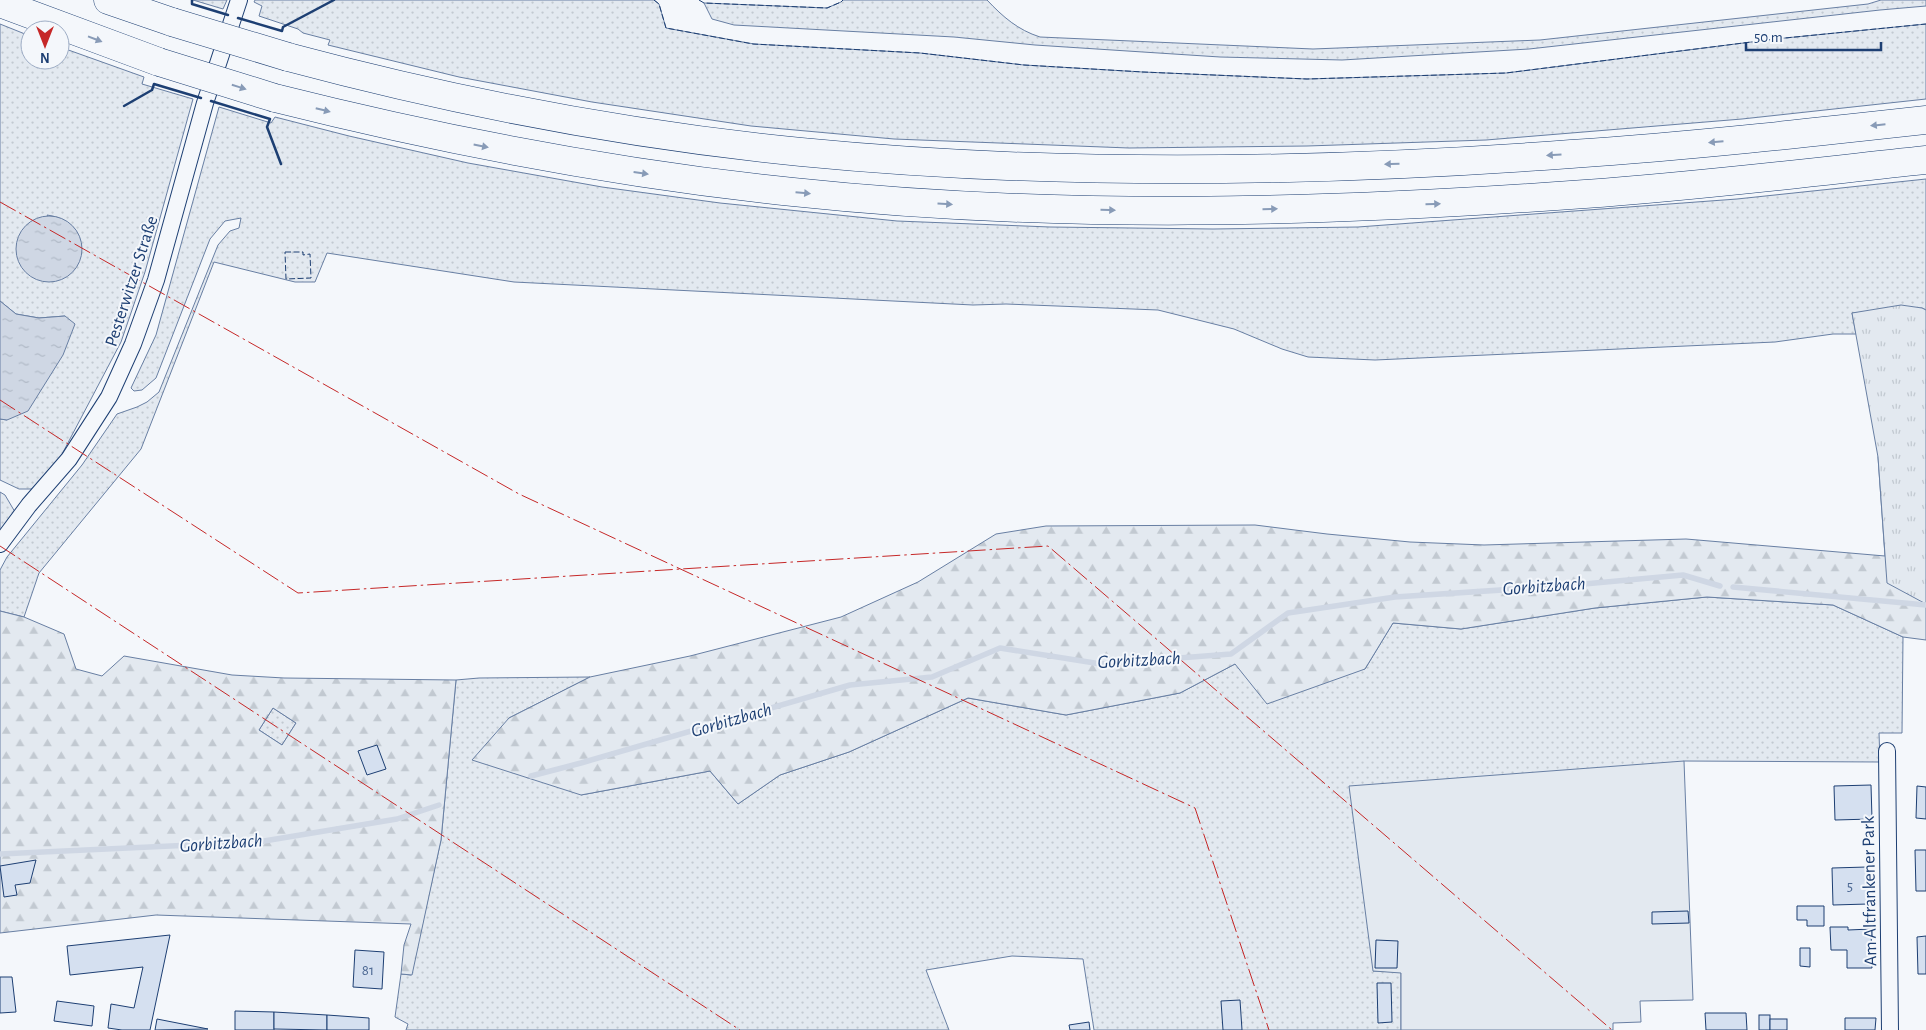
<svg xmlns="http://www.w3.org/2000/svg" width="1926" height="1030" viewBox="0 0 1926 1030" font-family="'Alegreya Sans',sans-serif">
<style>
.grass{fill:url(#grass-dots);stroke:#687fa3;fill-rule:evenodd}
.forest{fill:url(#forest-firs);stroke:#687fa3;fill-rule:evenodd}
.park{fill:url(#park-tufts);stroke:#687fa3}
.pitch{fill:#e3e9f0;stroke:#687fa3}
.water{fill:url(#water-ripples);stroke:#687fa3}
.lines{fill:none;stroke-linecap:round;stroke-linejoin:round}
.stream{stroke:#cfd7e4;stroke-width:5.5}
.building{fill:#d5e0f0;stroke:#1d3f73}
.minor-casing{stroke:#1d3f73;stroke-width:18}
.motorway-casing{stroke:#1d3f73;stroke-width:29}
.minor{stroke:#f4f7fb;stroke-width:16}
.motorway{stroke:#f4f7fb;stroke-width:28}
.motorway-bridge-casing{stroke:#1d3f73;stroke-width:29;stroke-linecap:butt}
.motorway-bridge{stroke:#f4f7fb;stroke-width:28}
.fence{stroke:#1d3f73;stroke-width:1;stroke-dasharray:6 2.5;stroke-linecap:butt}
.wall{stroke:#1d3f73;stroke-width:2.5}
.power{stroke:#c62828;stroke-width:1;stroke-dasharray:18 4 2.5 4;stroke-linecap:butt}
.oneway{fill:#889bb7}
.labels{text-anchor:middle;stroke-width:4;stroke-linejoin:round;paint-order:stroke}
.number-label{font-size:15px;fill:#4b6792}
.street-label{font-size:18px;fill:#1d3f73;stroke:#f4f7fb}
.water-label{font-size:19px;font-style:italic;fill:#1d3f73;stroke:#f4f7fb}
</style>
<defs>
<pattern id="grass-dots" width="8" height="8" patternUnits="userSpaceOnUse" patternTransform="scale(1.25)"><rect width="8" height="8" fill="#e3e9f0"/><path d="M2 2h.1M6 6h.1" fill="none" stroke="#c2c9d1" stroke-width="1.8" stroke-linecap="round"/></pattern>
<pattern id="forest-firs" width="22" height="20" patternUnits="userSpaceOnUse" patternTransform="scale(1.25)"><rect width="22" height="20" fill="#e3e9f0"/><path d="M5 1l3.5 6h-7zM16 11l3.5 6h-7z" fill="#c2c9d1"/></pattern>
<pattern id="park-tufts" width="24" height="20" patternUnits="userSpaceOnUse" patternTransform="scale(1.25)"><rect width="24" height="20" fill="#e3e9f0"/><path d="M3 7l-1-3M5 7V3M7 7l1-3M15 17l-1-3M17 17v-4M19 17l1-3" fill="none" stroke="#c2c9d1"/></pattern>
<pattern id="water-ripples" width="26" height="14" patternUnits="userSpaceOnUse" patternTransform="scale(1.25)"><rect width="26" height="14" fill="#cfd7e4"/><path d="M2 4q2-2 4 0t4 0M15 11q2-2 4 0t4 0" fill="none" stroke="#b1bac7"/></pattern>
</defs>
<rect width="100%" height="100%" fill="#f4f7fb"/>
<!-- grass -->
<g class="grass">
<polygon points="193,0 227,0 223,9"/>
<polygon points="255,0 654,0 659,4 666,28 754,44 920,53 1024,65 1143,72 1307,79 1506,73 1775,39 1926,24 1926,99 1742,119 1486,140 1307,146 1129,148 894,139 751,126 592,102 459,77 328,45 330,40 303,33 298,29 259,16 262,6 254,2"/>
<path d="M843 0H987C1003 17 1018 30 1040 37L1313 49 1540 40 1868 4 1881 0H1926V6L1880 10 1529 49 1342 60 1220 57 1035 45 954 37 734 25 712 19 704 3 827 8 841 2Z"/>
<path d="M0 24 30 36V60H60V47L144 77 142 84 193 99 145 272 121 342 61 456 32 489H19L0 480V419L7 420 65 316 39 318 16 314 0 301ZM47 215C76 219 89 241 76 267Z"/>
<polygon points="219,107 271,123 275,117 349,136 468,163 602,187 720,203 897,221 1050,227 1213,229 1358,227 1737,199 1926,179 1926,310 1922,308 1852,313 1856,334 1833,334 1775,342 1375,360 1308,357 1282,349 1234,329 1158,310 1006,304 973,305 514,282 327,253 315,282 295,282 214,262 141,449 39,573 24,617 0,611 0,570 7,557 82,465 117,414 137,407 147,402 159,392 218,245 230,231 239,228 241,218 225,221 210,239 156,378 142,390 134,391 131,388 156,335"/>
<polygon points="0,492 5,495 15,512 0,531"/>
<polygon points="1707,597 1833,605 1903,637 1902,733 1879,733 1880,762 1684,761 1373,971 1401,972 1401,1030 1094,1030 1083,959 1012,956 926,970 949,1030 406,1030 408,1024 395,1017 401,974 411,975 441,840 456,680 479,678 590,677 509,718 581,795 710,771 738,804 780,775 849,752 968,698 1066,715 1180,693 1235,664 1365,669 1393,623 1461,629 1595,608"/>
<polygon points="273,708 296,723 282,745 259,730"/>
</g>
<!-- forest -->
<g class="forest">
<polygon points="1926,353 1926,640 1903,637 1833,605 1707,597 1595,608 1461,629 1393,623 1365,669 1267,704 1235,664 1180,693 1066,715 968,698 849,752 780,775 738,804 710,771 581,795 472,760 509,718 590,677 690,656 841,617 918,582 996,534 1046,526 1255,525 1327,534 1410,542 1484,545 1686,539 1885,556 1878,457"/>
<path d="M0 611 24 617 64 634 76 669 102 676 124 656 232 675 284 678 456 680 441 840 412 975 401 974 404 945 411 924 156 915 0 933ZM273 708 296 723 282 745 259 730Z"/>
</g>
<!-- park -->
<polygon class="park" points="1901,305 1922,308 1926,310 1926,604 1887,583 1878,457 1852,313"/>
<!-- pitch -->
<polygon class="pitch" points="1684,761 1693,1000 1640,1001 1641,1022 1613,1023 1613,1030 1401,1030 1401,973 1373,971 1349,786"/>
<!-- water -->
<g class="water">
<circle cx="49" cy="249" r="33"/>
<polygon points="0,301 16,314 39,318 65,316 75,324 63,355 28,411 7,420 0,419"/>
</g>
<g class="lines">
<!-- stream -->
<g class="stream">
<polyline points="1733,587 1926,605"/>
<polyline points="531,776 581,763 850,685 932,677 1000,648 1101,664 1231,654 1288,613 1395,597 1562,586 1683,575 1720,586"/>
<polyline points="0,854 258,842 397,819 439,805"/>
</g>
</g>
<!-- building -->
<g class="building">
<polygon points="377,745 386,769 367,775 358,751"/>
<polygon points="1871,785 1872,819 1835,820 1834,786"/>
<polygon points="1917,786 1926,787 1926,819 1916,818"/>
<polygon points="1915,850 1926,850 1926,891 1916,891"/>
<polygon points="36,860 30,883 15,885 17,895 4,897 0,866"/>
<polygon points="1867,867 1868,904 1833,905 1832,868"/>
<polygon points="1797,906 1824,906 1824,926 1807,926 1807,920 1797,920"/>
<polygon points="1688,911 1689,923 1652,924 1652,912"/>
<polygon points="1830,927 1848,927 1848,930 1871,929 1872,968 1847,968 1847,950 1831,950"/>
<polygon points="170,935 150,1030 122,1030 108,1028 111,1004 134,1008 143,967 70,975 67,946"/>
<polygon points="1926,936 1926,974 1918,974 1917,937"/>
<polygon points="1376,940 1398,941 1397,968 1375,968"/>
<polygon points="1800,948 1810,948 1810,967 1800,966"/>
<polygon points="355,950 384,952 382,989 353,987"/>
<polygon points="0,977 12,977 16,1012 0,1013"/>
<polygon points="1377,983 1391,983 1392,1022 1378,1023"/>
<polygon points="1240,1000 1242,1030 1223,1030 1221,1001"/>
<polygon points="57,1001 94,1006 92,1026 54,1021"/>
<polygon points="235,1011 274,1012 274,1030 235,1030"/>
<polygon points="274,1012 327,1015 327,1030 274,1029"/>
<polygon points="1705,1013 1746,1013 1747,1030 1706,1030"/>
<polygon points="327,1015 369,1018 369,1030 327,1030"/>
<rect x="1759" y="1015" width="11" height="15"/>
<polygon points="1845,1018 1876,1018 1875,1030 1845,1030"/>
<polygon points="157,1019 208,1029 155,1030"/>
<rect x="1770" y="1019" width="17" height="11"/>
<polygon points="1089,1022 1090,1030 1070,1030 1069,1025"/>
</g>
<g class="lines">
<defs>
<g id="minor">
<polyline points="0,544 29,505 69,459 109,397 133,344 156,280 205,103 239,0"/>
<polyline points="1887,751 1890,1030"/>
</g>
<g id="motorway">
<polyline points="108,0 172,22"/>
<polyline points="0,3 159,62"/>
<path d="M288 57C456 102 628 135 801 152 1057 177 1315 173 1571 154 1690 146 1808 133 1926 120"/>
<path d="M275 98C446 141 618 174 793 192 1056 220 1322 213 1585 194 1699 186 1813 172 1926 160"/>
</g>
</defs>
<!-- minor casing -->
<use href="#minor" class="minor-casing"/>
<!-- motorway casing -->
<use href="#motorway" class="motorway-casing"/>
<!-- minor -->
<use href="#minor" class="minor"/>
<!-- motorway -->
<use href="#motorway" class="motorway"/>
<defs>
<g id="motorway-bridge">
<polyline points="172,22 288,57"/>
<polyline points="159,62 275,98"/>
</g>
</defs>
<!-- motorway-bridge casing -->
<use href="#motorway-bridge" class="motorway-bridge-casing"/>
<!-- motorway-bridge -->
<use href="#motorway-bridge" class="motorway-bridge"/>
<!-- fence -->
<g class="fence">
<polyline points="654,0 659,4 666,28 753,44 920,53 1024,65 1143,72 1307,79 1506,73 1775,39 1926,24"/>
<polyline points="699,0 704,3 827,8 841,2 843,0"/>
<polygon points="285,252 303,252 303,255 310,254 311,278 286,279"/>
</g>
<!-- wall -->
<g class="wall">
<polyline points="192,0 192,4 228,15"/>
<polyline points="238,18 282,31 283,27 334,0"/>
<polyline points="211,101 270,119 267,127 281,164"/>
<polyline points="124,106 152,90 154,84 201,98"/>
</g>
<!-- power -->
<g class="power">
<polyline points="0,202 519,494 1195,808 1269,1030"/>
<polyline points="0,400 298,593 1048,546 1612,1030"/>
<polyline points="0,546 740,1030"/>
</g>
</g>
<!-- one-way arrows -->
<defs><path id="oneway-solid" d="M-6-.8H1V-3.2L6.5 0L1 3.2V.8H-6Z" transform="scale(1.25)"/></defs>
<g class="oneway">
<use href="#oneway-solid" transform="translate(95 39) rotate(21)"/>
<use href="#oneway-solid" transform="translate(239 87) rotate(17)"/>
<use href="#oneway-solid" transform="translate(323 110) rotate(14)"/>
<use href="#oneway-solid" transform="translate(1878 125) rotate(174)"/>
<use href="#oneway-solid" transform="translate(1716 142) rotate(175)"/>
<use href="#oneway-solid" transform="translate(481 146) rotate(11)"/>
<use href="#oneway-solid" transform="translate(1554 155) rotate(176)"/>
<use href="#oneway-solid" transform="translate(1392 164) rotate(178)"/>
<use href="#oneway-solid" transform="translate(641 173) rotate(8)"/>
<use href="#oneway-solid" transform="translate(803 193) rotate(5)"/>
<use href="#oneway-solid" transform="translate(945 204) rotate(3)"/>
<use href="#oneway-solid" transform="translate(1433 204) rotate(-2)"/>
<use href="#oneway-solid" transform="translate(1270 209) rotate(-1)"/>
<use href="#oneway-solid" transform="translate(1108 210) rotate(2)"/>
</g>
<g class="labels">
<!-- number labels -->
<g class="number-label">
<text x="1850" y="891">5</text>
<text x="368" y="975">81</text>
</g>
<!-- street labels -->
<g class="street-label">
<text transform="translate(131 281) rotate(-72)" y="6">Pesterwitzer Straße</text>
<text transform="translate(1869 891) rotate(-91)" y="6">Am Altfrankener Park</text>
</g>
<!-- water labels -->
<g class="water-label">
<text transform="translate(1544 585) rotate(-4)" y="7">Gorbitzbach</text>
<text transform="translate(1139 659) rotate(-3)" y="7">Gorbitzbach</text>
<text transform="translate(731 719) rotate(-16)" y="7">Gorbitzbach</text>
<text transform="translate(221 842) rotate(-4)" y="7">Gorbitzbach</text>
</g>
</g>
<!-- north arrow -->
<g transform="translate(45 45) rotate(180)"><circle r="24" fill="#f4f7fb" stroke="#9eadc5"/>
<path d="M0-4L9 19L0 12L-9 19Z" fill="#c62828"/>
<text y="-8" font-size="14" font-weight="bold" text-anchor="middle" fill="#1d3f73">N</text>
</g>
<!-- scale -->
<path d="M1746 42v8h135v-8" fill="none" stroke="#1d3f73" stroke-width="2.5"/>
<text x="1754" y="42" font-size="15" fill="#1d3f73" stroke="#f4f7fb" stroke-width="4" paint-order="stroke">50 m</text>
</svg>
